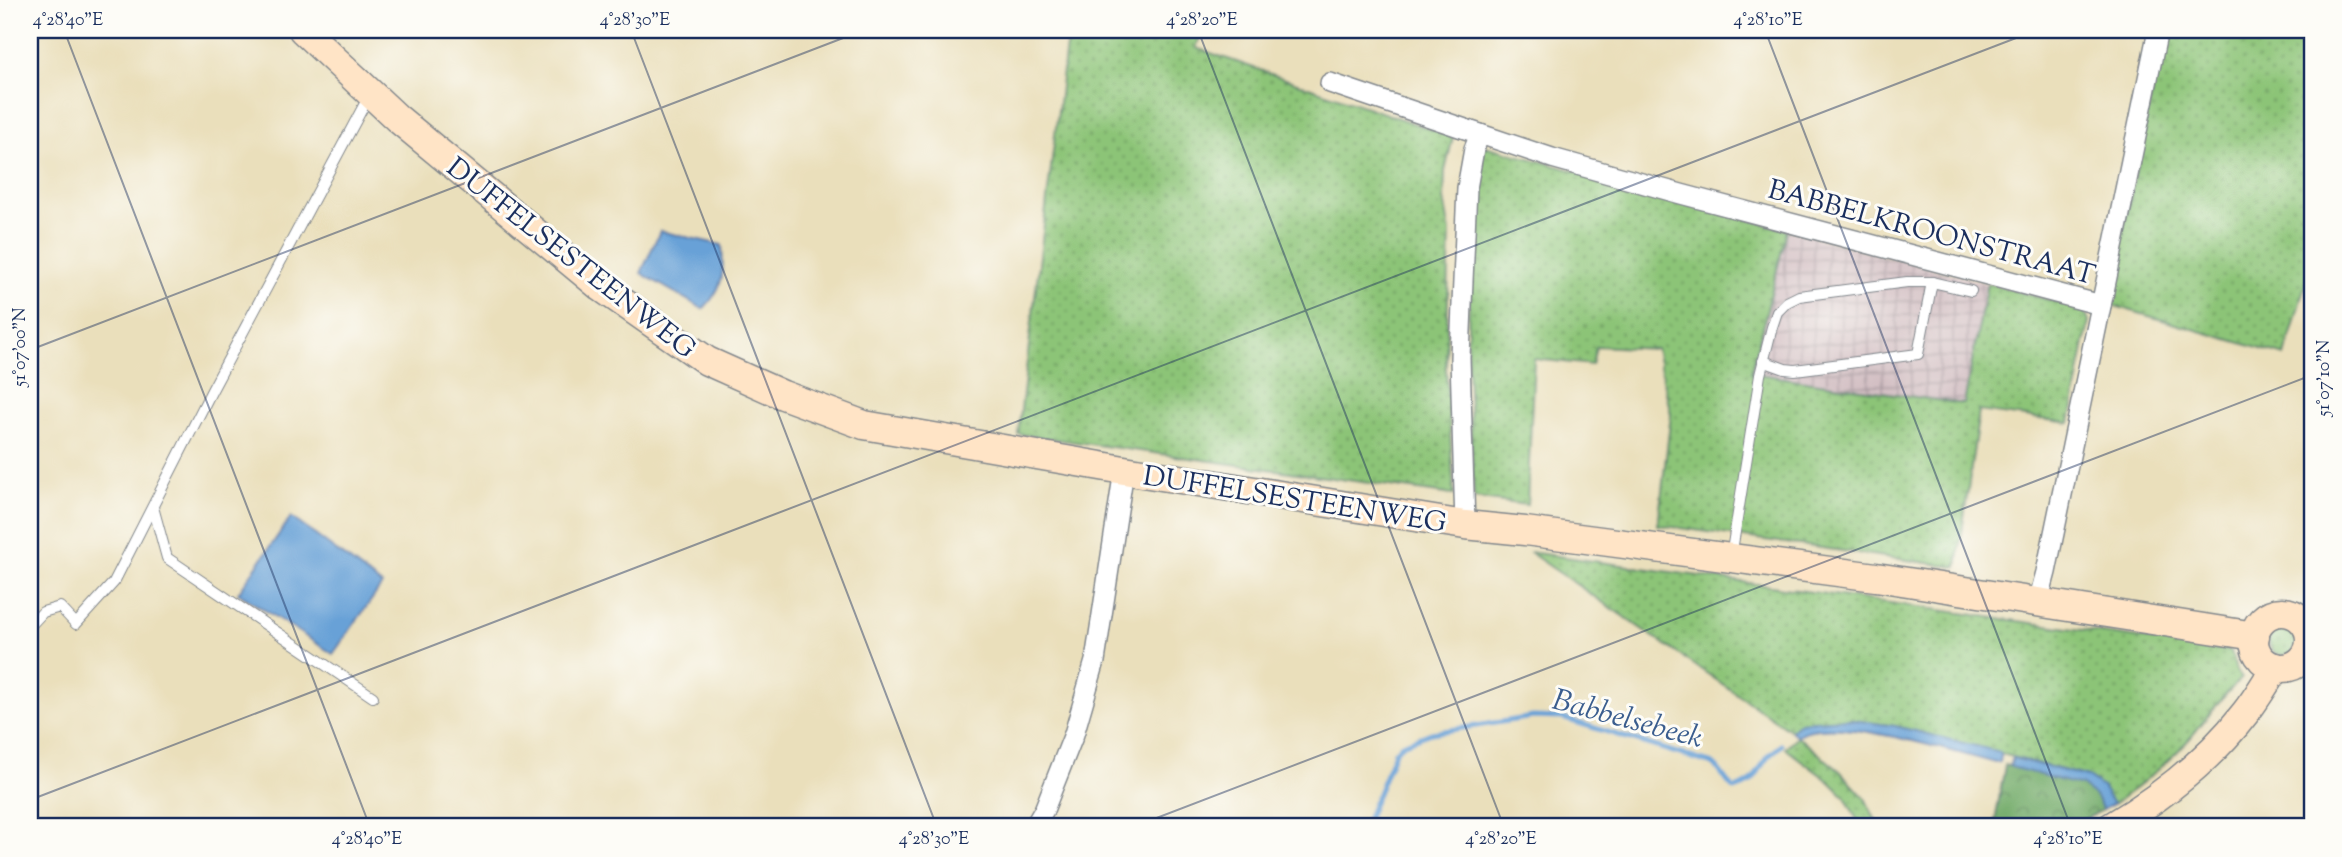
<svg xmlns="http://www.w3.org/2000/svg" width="2342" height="857" viewBox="0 0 2342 857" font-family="'Sorts Mill Goudy',serif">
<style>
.industrial{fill:url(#industrial-grid)}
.grass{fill:url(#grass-dots);stroke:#547a6a;stroke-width:2}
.forest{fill:url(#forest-crowns);stroke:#466c63;stroke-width:2}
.water{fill:#68a1d7;stroke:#42689a;stroke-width:2}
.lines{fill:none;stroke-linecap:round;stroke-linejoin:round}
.stream{stroke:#68a1d7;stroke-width:5}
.lane-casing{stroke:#82878c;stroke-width:12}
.street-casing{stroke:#82878c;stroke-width:22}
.secondary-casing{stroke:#82878c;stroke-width:31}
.lane{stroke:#fff;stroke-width:10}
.street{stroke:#fff;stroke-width:19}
.secondary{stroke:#ffe4c6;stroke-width:28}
.ticks{fill:none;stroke:#1b2f5e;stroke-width:2;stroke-opacity:0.45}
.labels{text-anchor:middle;stroke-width:6;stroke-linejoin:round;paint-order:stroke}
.street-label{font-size:28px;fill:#1b2f5e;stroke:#fdfcf7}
.water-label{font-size:30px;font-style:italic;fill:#3a5d8e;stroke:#fdfcf7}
.neatline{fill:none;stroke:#1b2f5e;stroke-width:2.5}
.ticks-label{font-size:18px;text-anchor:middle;fill:#1b2f5e}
</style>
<defs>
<pattern id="industrial-grid" width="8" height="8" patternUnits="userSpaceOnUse" patternTransform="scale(1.75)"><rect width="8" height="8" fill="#d2bec2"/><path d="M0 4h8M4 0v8" fill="none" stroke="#aa9ba1"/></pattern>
<pattern id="grass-dots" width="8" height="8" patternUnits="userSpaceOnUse" patternTransform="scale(1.75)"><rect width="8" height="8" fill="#8cc477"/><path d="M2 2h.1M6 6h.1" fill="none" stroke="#72a065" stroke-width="1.8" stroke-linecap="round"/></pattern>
<pattern id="forest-crowns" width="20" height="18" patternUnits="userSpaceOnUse" patternTransform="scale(1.75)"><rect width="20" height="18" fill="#71aa68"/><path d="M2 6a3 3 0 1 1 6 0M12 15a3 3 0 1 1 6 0" fill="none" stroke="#5c8b59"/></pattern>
</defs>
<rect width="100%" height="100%" fill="#fdfcf7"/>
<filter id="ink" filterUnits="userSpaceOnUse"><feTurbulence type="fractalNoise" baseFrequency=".0143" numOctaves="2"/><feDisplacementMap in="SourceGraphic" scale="14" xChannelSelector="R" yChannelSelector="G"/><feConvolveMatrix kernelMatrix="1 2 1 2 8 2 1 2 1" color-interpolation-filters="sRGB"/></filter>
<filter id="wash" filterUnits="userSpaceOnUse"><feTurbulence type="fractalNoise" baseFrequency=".00686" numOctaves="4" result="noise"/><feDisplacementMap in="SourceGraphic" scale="28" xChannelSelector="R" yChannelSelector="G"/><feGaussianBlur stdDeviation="1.57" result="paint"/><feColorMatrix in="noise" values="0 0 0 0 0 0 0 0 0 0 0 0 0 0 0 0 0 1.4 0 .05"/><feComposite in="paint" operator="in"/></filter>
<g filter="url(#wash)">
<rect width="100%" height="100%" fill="#eadfbb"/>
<!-- industrial -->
<polygon class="industrial" points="1787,230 1987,283 1965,404 1751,373"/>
<!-- grass -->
<g class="grass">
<polygon points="1068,30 1203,30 1196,48 1453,137 1445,171 1444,199 1450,232 1446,368 1454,495 1018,434"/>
<polygon points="2165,30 2312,30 2312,259 2285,356 2108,304"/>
<polygon points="1485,146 1787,230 1751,373 1964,404 1987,283 2071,306 2084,312 2089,321 2070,423 1979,411 1957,567 1658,525 1671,414 1656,349 1596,346 1592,365 1534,359 1527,505 1474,498 1467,348 1475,185"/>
<path d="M1529 552 2231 651 2236 669 2242 678C2223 695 2208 716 2192 736 2173 758 2138 788 2113 804 2104 790 2098 781 2082 775L1895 726 1846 719 1800 722 1791 731Z"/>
<circle cx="2283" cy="641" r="14"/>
<polygon points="1797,736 1840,771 1865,798 1879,827 1861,827 1845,797 1830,782 1785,748"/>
</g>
<!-- forest -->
<polygon class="forest" points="2005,765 2082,786 2095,796 2103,810 2069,827 1994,827"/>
<!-- water -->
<g class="water">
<path d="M660 231 722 245C724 274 724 288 703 309L641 273Z"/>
<polygon points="291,517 382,585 333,654 238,593"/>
<path d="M1846 719 1895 726 2000 752 2001 756 2000 762 1996 763C1956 753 1829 712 1797 736L1791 731 1800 722Z"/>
<polygon points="2013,758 2088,777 2102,787 2113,804 2103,810 2095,796 2082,786 2011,767 2010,765"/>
</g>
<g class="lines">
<!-- stream -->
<path class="stream" d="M1364 827 1395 752 1402 744 1431 733 1533 717 1562 718 1713 764C1722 771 1725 781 1734 789 1759 782 1754 774 1768 757 1772 753 1777 749 1781 745"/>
</g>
</g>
<g filter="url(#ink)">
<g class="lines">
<defs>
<g id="lane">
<polyline points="1763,361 1785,369 1795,370 1918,354 1932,282"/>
<polyline points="153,507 167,558 373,697"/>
<polyline points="1731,557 1760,375 1772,327 1777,312 1787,302 1799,296 1907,282 1932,282 1971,291"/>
<polyline points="30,626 43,612 60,607 76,624 114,582 212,390 370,94"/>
</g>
<g id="street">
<polyline points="1330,83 1480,134"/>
<polyline points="1465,525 1460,358 1462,304 1467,188 1474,149 1480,134 1552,158 1681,194 2101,305"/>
<polyline points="2038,602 2046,572 2158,30"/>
<polyline points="2304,623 2312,614"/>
<polyline points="1034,827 1044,810 1074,734 1095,661 1124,470"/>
</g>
<g id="secondary">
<polyline points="303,30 397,118 601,287 707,361 783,395 864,425 1124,470 1465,525 1525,531 1876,577 2255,636"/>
<circle cx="2282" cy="640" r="28"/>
<path d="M2111 827C2162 797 2210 759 2246 712 2257 698 2266 682 2276 667"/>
</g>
</defs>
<!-- lane casing -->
<use href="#lane" class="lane-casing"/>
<!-- street casing -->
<use href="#street" class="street-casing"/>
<!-- secondary casing -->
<use href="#secondary" class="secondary-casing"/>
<!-- lane -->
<use href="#lane" class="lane"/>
<!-- street -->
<use href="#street" class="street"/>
<!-- secondary -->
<use href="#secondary" class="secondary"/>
</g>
</g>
<!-- ticks -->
<path class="ticks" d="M64 30 370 827M631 30 937 827M1198 30 1504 827M1765 30 2071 827M30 350 864 30M30 800 2037 30M1133 827 2312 375M2306 827 2312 825"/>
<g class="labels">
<!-- street labels -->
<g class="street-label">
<text transform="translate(1932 231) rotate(15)" y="10">BABBELKROONSTRAAT</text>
<text transform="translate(572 257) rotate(38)" y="10">DUFFELSESTEENWEG</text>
<text transform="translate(1295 498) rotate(9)" y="10">DUFFELSESTEENWEG</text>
</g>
<!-- water labels -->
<g class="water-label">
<text transform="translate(1628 718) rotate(15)" y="10">Babbelsebeek</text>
</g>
</g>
<!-- margin -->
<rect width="2342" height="857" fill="none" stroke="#fdfcf7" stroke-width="77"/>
<rect x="38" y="38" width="2266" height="780" class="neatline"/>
<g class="ticks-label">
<text x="68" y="25">4°28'40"E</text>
<text x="635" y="25">4°28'30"E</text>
<text x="1202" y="25">4°28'20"E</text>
<text x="1768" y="25">4°28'10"E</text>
<text transform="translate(19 347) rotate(-90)" y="6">51°07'00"N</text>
<text transform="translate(2323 378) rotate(-90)" y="6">51°07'10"N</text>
<text x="367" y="844">4°28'40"E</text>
<text x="934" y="844">4°28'30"E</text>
<text x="1501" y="844">4°28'20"E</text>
<text x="2068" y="844">4°28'10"E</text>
</g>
</svg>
